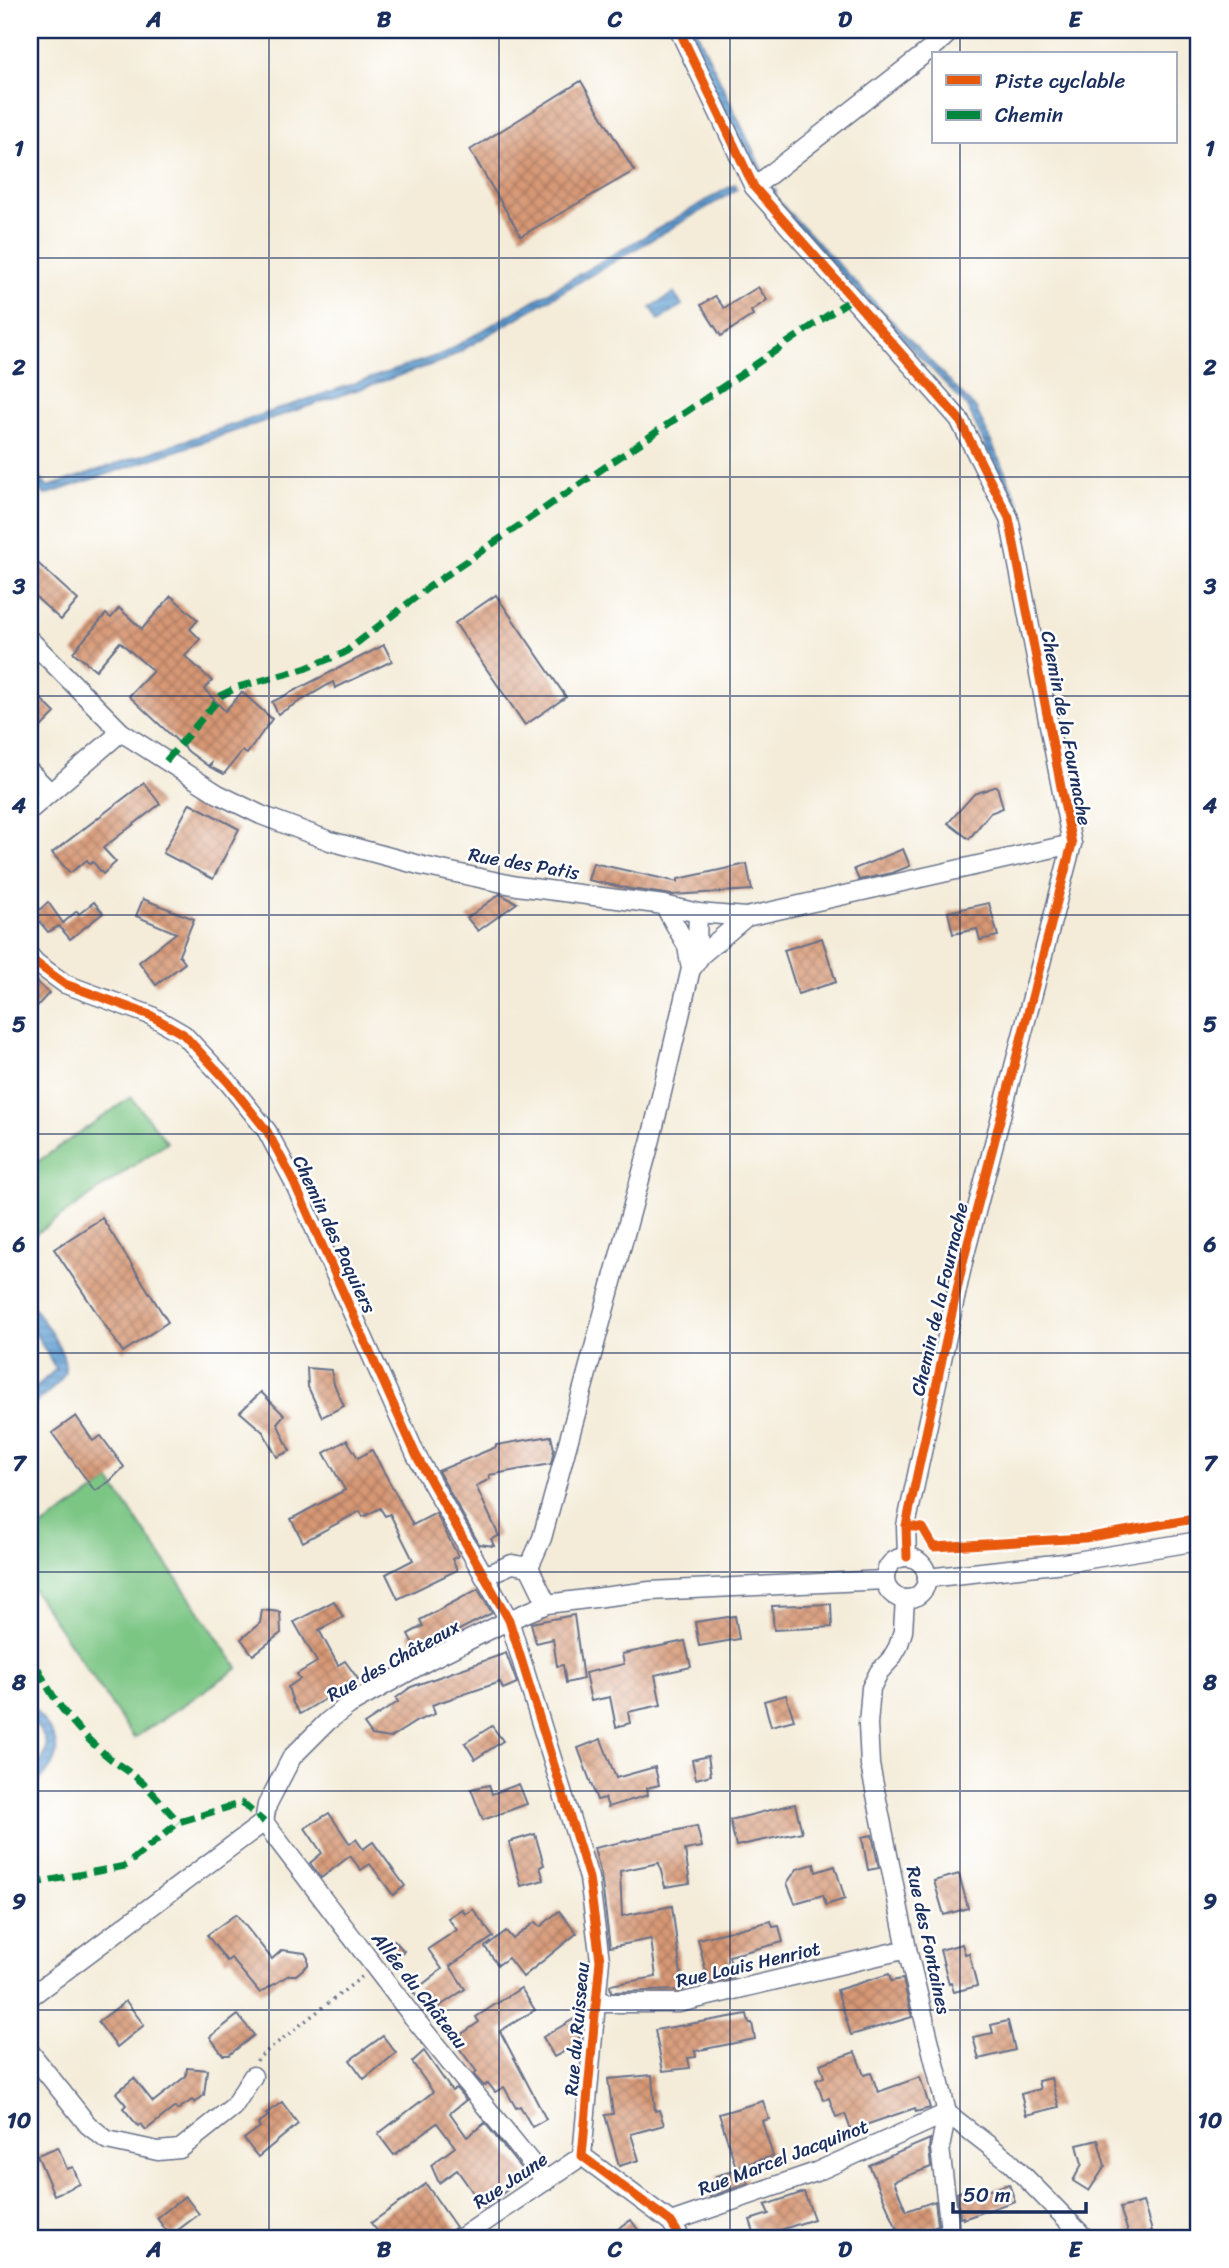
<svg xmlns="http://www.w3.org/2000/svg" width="1229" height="2268" viewBox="0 0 1229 2268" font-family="Sriracha,sans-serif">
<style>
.grass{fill:#7cc684;stroke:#4c7a71;stroke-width:2}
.water{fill:url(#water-rules);stroke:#3e6798;stroke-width:2}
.building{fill:url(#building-cross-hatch)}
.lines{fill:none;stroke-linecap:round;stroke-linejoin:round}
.minor-casing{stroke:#677189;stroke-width:21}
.path{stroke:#677189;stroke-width:3.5;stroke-dasharray:2 5;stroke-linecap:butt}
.minor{stroke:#fff;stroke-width:18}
.quiet{stroke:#00873e;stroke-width:7;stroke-dasharray:14 7;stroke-linecap:butt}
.cycleway-casing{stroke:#fff;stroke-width:13}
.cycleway{stroke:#e8590c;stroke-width:9}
.grid{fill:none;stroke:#1b2f5e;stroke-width:2;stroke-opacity:0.55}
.labels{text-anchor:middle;stroke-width:5;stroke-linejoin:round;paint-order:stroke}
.street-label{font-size:19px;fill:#1b2f5e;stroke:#fff}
.neatline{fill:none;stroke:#1b2f5e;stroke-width:2.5}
.grid-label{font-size:23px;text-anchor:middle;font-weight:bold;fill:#1b2f5e}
</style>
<defs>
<pattern id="water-rules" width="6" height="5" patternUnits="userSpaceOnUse" patternTransform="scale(1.75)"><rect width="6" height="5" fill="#619fd2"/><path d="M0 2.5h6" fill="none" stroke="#4f82ae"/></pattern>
<pattern id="building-cross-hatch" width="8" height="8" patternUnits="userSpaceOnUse" patternTransform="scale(1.75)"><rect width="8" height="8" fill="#d79875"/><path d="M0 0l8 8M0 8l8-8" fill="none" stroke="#ae7c63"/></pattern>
</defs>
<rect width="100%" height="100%" fill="#fff"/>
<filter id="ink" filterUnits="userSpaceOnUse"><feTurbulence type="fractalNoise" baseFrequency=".0143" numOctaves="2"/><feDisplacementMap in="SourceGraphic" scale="14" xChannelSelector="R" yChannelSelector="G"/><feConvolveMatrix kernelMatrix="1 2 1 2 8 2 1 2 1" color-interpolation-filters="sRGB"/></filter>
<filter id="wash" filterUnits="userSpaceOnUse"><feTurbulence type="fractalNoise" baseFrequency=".00686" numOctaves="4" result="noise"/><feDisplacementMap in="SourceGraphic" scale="28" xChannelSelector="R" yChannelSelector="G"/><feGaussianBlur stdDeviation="1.57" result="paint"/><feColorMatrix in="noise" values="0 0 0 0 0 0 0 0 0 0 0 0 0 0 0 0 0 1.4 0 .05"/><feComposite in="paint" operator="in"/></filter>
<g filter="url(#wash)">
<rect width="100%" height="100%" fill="#f4ecd9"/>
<!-- grass -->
<g class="grass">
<polygon points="131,1097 167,1142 30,1238 30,1167"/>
<polygon points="110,1481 238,1668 134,1738 30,1585 30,1535"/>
</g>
<!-- water -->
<g class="water">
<polygon points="685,30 696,30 764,174 752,170"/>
<polygon points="735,184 737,189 728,195 445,360 45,495 30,478 30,466 48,487 442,354"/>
<polygon points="770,187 776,190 776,199 976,409 1020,505 1017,515 967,406 770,200"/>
<polygon points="674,293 682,305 659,320 651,307"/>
<path d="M30 1303C40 1317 74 1359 63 1376 56 1388 41 1398 30 1406V1393L56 1369 30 1324Z"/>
<path d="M30 1705C59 1737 71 1757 30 1788V1775C52 1753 51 1740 30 1719Z"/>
</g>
<g id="blocks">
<!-- building -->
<g class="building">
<polygon points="581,81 634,171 521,236 470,150"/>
<polygon points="758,287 767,300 751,311 753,315 721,336 701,305 715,296 724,308"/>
<polygon points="30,556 78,600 61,620 30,592"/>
<polygon points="496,595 566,697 525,725 455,623"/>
<polygon points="171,596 198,620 190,629 200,639 185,656 212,681 204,689 225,711 242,692 272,719 247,754 242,751 224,774 210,767 212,762 208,766 189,752 129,696 153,671 120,642 96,670 73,652 106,614 111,618 119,608 142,629"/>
<polygon points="384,645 392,661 335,688 333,682 278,714 272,702"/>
<polygon points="30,688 55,713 41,727 38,724 30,732"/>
<polygon points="144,783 160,804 103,848 116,862 103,874 93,862 90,864 87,860 70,873 52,853"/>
<polygon points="997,786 1003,808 990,813 969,839 948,823 974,794"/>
<polygon points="190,803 239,829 213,879 163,853"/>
<polygon points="903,849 910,866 892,873 859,880 854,869"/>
<polygon points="593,863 678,882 678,879 747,864 752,890 672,895 631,889 588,880"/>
<polygon points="500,894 517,903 478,931 467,918"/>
<polygon points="143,899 194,919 179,955 185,963 156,985 139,962 176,933 136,916"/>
<polygon points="48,902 63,923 77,911 79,914 94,902 103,913 70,939 59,926 48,932 34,915"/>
<polygon points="989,903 998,936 980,940 977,929 953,934 948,912"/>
<polygon points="822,938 836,982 798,994 784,950"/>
<polygon points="30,976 49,993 30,1014"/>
<polygon points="102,1218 168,1322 123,1352 54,1249"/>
<polygon points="307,1368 331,1370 334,1384 344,1406 322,1417 308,1387"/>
<polygon points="261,1392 284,1415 277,1423 290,1451 277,1457 263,1432 240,1412"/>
<polygon points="76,1416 93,1441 101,1436 124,1467 110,1481 95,1491 52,1433"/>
<polygon points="551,1436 554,1449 551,1464 489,1475 490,1479 476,1486 499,1536 491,1539 494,1546 479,1544 438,1471 496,1447 496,1445"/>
<polygon points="347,1440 358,1458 372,1450 413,1525 436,1513 458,1556 452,1559 457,1570 398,1599 386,1574 413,1560 390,1514 385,1516 380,1508 363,1517 360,1511 303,1542 291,1519 345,1490 324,1453"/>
<polygon points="478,1589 492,1613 417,1652 408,1634 423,1626 420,1620"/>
<polygon points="334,1601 343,1617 319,1630 338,1665 345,1661 358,1679 300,1714 293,1703 288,1687 300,1679 297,1674 317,1662 294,1622"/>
<polygon points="831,1604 832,1627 774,1630 772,1606"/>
<polygon points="262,1610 280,1612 281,1633 253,1655 241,1639 260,1623"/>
<polygon points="574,1615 583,1679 566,1683 563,1665 557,1666 553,1639 536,1643 531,1623"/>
<polygon points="735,1616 739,1639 699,1646 695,1622"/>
<polygon points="685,1641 691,1667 655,1675 661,1705 628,1712 630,1723 616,1727 610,1697 591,1701 585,1673 624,1664 622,1654"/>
<polygon points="506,1653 517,1683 503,1689 500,1682 432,1705 435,1714 417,1721 390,1738 372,1735 364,1724 398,1702 396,1698 411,1687"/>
<polygon points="786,1695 794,1720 771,1726 764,1701"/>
<polygon points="492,1726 503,1741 475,1759 465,1743"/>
<polygon points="601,1739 616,1778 655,1767 659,1785 647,1788 648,1795 608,1807 605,1798 597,1800 578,1748"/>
<polygon points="708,1756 711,1775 696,1779 692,1760"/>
<polygon points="519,1784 527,1804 483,1820 471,1789 489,1785 492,1794"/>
<polygon points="795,1804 802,1832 736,1846 730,1820"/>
<polygon points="329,1813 350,1844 356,1839 363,1849 373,1842 405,1886 393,1895 370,1864 361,1870 350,1856 321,1878 310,1863 322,1853 305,1828"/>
<polygon points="697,1826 702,1847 685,1850 690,1883 665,1887 659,1863 620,1871 622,1916 672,1906 683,1990 611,1992 610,1985 656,1977 651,1939 610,1947 601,1875 594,1848"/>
<polygon points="535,1834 544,1865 540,1867 544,1880 521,1886 509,1842"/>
<polygon points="872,1835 879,1868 868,1870 862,1837"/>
<polygon points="814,1864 816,1872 835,1866 845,1899 826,1905 823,1895 795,1903 787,1883 797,1869"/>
<polygon points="959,1874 968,1908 944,1915 934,1881"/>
<polygon points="462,1909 465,1914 473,1909 493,1937 450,1966 465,1989 430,2013 413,1992 442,1969 428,1949 457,1930 448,1918"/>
<polygon points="559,1911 577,1933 523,1977 508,1958 498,1965 485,1947 506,1931 513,1939 535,1922 540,1927"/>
<polygon points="236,1914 272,1959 282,1950 305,1953 308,1958 308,1965 296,1975 289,1975 260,1993 231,1958 227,1961 207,1935"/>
<polygon points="771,1921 773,1927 779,1926 783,1942 729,1956 733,1978 709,1984 698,1939"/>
<polygon points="394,1940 404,1951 392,1961 384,1950"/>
<polygon points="962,1944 965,1954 969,1953 977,1986 954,1992 951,1983 949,1984 940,1950"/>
<polygon points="889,1974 891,1981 903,1979 912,2017 851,2035 837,1990"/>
<polygon points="521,1988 535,2010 500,2031 546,2119 532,2127 520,2106 516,2108 504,2087 495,2092 488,2083 484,2086 474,2075 477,2072 453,2040 479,2022 476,2017"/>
<polygon points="126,2001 144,2025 117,2047 98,2022"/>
<polygon points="747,2014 749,2023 752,2023 755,2039 695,2051 696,2057 688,2058 690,2068 663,2071 655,2030"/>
<polygon points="238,2015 254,2035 229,2055 223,2055 210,2037"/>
<polygon points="574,2019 579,2033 579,2044 554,2057 543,2037"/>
<polygon points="1008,2021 1015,2050 979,2059 973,2037 993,2033 991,2025"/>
<polygon points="383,2036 396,2053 364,2079 350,2060"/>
<polygon points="424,2051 452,2091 456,2088 466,2100 450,2113 467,2137 485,2123 526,2175 484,2208 457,2170 439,2183 431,2165 455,2147 437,2123 394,2155 378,2134 433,2092 412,2062"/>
<polygon points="855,2052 864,2075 871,2073 878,2092 920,2077 930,2108 916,2112 915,2108 851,2130 845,2114 836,2117 829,2098 823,2100 816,2080 824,2077 820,2064"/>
<polygon points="187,2068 207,2070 204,2095 195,2103 192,2100 177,2110 175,2107 146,2130 141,2124 138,2126 123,2108 126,2105 116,2093 134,2078 153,2102 186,2076"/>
<polygon points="652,2075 655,2111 659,2110 664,2125 631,2134 639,2160 619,2166 605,2115 613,2114 608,2079"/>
<polygon points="1051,2078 1059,2107 1026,2115 1021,2094 1040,2089 1038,2081"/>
<polygon points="763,2101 769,2119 762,2121 773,2156 736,2167 719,2114"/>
<polygon points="282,2102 298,2124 258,2157 244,2139 260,2127 258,2124 268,2116 266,2114"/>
<polygon points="930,2139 929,2149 931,2167 894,2181 906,2211 935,2201 938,2225 914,2234 916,2238 901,2238 869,2165"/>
<polygon points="1098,2140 1105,2166 1089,2191 1073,2181 1082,2164 1077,2145"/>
<polygon points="58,2147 67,2169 73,2167 80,2184 54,2195 37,2155"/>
<polygon points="743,2168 748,2183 710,2197 705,2184 717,2181 716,2176"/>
<polygon points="426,2184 456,2227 443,2238 383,2238 371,2223"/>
<polygon points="1009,2184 1015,2201 963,2219 963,2217 960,2218 957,2193 969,2188 970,2196"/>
<polygon points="804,2192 814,2219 756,2238 750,2220 769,2214 765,2205"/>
<polygon points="185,2196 199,2214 170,2236 157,2218"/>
<polygon points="1143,2202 1152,2231 1145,2233 1147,2238 1130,2238 1120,2208"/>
<polygon points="631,2220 644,2238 605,2238"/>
</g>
</g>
</g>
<g filter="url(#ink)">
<use href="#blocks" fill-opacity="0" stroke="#677189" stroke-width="2"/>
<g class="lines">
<defs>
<g id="minor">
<polyline points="679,30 754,187 959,419 1009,518 1072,844 963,1262 906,1526 907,1557"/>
<polyline points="754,187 937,44 952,30"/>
<polyline points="30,640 121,732 218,794 261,815 330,841 423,866 517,886 664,905 698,913 746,917 1072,844"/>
<polyline points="30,772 50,792"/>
<polyline points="30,810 121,732"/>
<polyline points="664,905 687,946 690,964"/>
<polyline points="30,956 36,963 65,984 150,1015 183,1034 228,1082 267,1131 292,1178 416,1455 509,1620 589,1878 600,1960 582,2156 671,2222 681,2238"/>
<polyline points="693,967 701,955 746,917"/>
<circle cx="906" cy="1578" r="21"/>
<polyline points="529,1567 542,1538 651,1139 697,943 698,913"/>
<polyline points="529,1567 547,1604"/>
<polyline points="484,1576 512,1564 529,1567"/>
<polyline points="927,1578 1064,1563 1199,1541"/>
<polyline points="905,1599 903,1631 898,1647 891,1659 879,1672 871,1688 868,1724 870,1765 907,1949 947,2113 1009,2161 1085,2238"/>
<polyline points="264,1822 413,2017 546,2181"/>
<polyline points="30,1997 264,1822 267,1805 292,1757 328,1721 349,1705 431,1659 509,1620 547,1604 650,1591 885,1580"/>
<polyline points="596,2003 679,2003 907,1949"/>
<polyline points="30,2052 88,2125 107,2140 158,2151 180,2149 233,2107 253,2076"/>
<polyline points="947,2113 940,2148 951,2238"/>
<polyline points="671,2222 816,2172 947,2113"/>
<polyline points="461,2238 582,2156"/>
</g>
</defs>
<!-- minor casing -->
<use href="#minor" class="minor-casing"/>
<!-- path -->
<polyline class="path" points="257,2061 258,2058 363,1976"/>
<!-- minor -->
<use href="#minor" class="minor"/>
<!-- quiet -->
<g class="quiet">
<polyline points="166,761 222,695 238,687 304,669 344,653 429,587 853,298"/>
<path d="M30 1649C46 1693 74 1730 112 1760 120 1766 130 1772 138 1779 153 1791 165 1808 179 1822"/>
<polyline points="30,1884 125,1866 179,1822 242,1803 264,1822"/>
</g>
<defs>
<g id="cycleway">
<polyline points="679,30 754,187 959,419 1009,518 1072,844 963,1262 906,1526 907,1557"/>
<polyline points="30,956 36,963 65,984 150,1015 183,1034 228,1082 267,1131 292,1178 416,1455 509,1620 589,1878 600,1960 582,2156 671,2222 681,2238"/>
<polyline points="906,1526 923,1528 934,1547 1085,1538 1199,1518"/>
</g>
</defs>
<!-- cycleway casing -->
<use href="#cycleway" class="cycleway-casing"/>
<!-- cycleway -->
<use href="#cycleway" class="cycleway"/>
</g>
</g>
<!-- grid -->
<path class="grid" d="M269 30V2238M499 30V2238M730 30V2238M960 30V54M960 142V2238M30 258H1199M30 477H1199M30 696H1199M30 915H1199M30 1134H1199M30 1353H1199M30 1572H1199M30 1791H1199M30 2010H1199"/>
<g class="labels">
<!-- street labels -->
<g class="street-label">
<text transform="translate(1067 728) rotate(79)" y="7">Chemin de la Fournache</text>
<text transform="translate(524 863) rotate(10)" y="7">Rue des Patis</text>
<text transform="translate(335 1234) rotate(65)" y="7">Chemin des Paquiers</text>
<text transform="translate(939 1299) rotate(-77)" y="7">Chemin de la Fournache</text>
<text transform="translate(393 1660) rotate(-29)" y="7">Rue des Châteaux</text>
<text transform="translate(929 1940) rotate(78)" y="7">Rue des Fontaines</text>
<text transform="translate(748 1964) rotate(-13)" y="7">Rue Louis Henriot</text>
<text transform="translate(420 1990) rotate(52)" y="7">Allée du Château</text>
<text transform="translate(576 2029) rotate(-85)" y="7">Rue du Ruisseau</text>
<text transform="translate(783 2157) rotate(-21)" y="7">Rue Marcel Jacquinot</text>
<text transform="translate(510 2180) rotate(-34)" y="7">Rue Jaune</text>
</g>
</g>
<!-- margin -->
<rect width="1229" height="2268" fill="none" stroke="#fff" stroke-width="77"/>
<!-- legend -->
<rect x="932" y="52" width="245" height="91" fill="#ffffff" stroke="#a4acbf" stroke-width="2"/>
<rect x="946" y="75" width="35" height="10" fill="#e8590c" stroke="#a4acbf" stroke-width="2"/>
<text x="995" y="88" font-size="21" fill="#1b2f5e">Piste cyclable</text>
<rect x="946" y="110" width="35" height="10" fill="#00873e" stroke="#a4acbf" stroke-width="2"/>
<text x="995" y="122" font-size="21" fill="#1b2f5e">Chemin</text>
<!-- scale -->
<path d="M953 2202v10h133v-10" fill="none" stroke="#1b2f5e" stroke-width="3.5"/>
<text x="963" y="2202" font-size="21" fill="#1b2f5e" stroke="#ffffff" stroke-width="5" paint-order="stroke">50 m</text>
<rect x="38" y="38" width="1152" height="2192" class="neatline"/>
<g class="grid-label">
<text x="154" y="27">A</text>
<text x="384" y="27">B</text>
<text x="615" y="27">C</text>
<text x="845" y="27">D</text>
<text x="1075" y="27">E</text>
<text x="19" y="156">1</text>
<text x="1210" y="156">1</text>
<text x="19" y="375">2</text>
<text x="1210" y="375">2</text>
<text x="19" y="594">3</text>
<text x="1210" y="594">3</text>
<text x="19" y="813">4</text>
<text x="1210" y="813">4</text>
<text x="19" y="1032">5</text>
<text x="1210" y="1032">5</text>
<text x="19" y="1252">6</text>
<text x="1210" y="1252">6</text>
<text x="19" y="1471">7</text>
<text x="1210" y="1471">7</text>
<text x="19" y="1690">8</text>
<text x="1210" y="1690">8</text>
<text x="19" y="1909">9</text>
<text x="1210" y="1909">9</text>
<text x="19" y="2128">10</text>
<text x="1210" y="2128">10</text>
<text x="154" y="2257">A</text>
<text x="384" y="2257">B</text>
<text x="615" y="2257">C</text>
<text x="845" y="2257">D</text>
<text x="1075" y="2257">E</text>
</g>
</svg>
